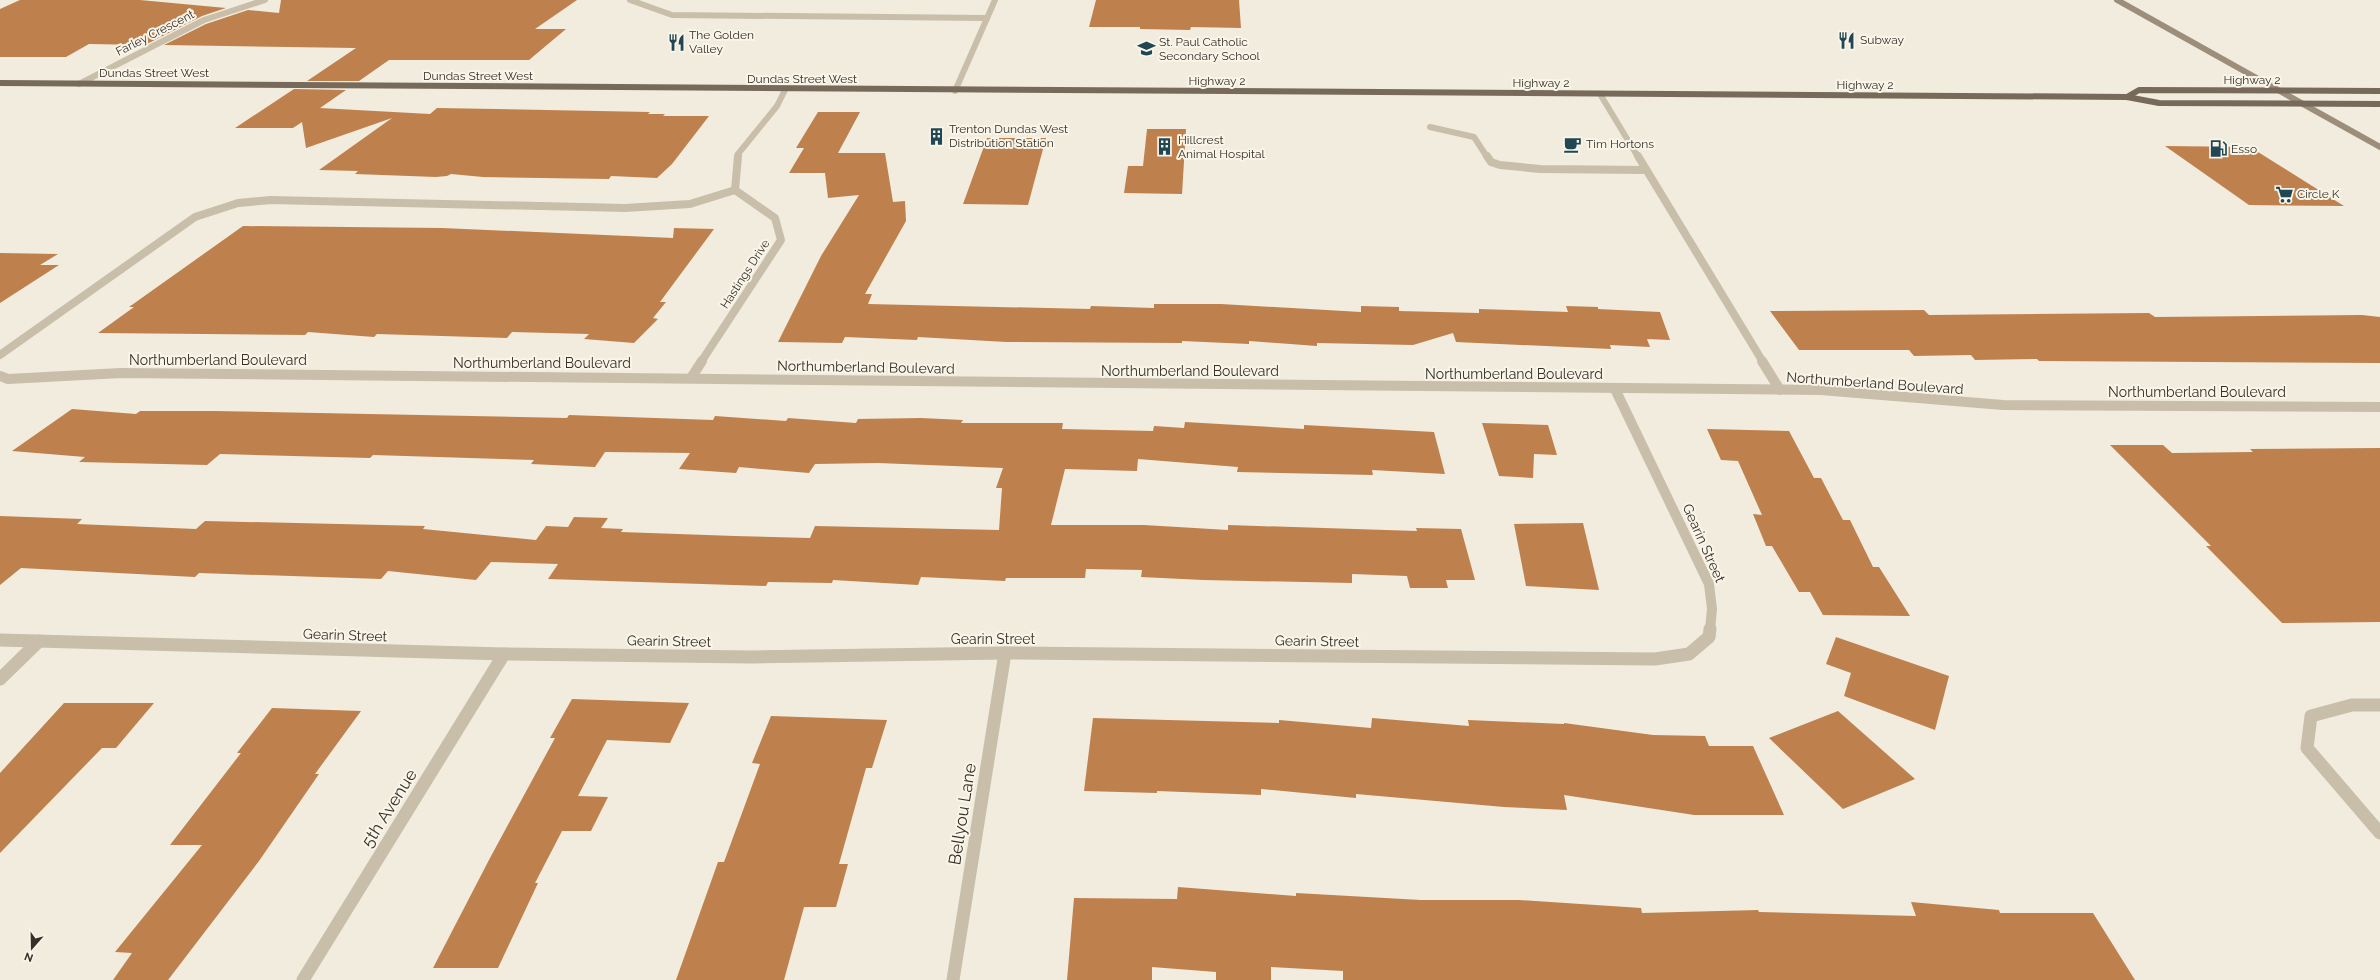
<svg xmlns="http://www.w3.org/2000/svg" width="2380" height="980" viewBox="0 0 2380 980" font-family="Raleway,sans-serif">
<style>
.building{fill:#be814e}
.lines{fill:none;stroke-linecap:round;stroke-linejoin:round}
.lane-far2{stroke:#c8beaa;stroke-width:6}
.lane-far1{stroke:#c8beaa;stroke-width:8}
.lane{stroke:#c8beaa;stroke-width:10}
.street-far3{stroke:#c8beaa;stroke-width:6}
.street-far2{stroke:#c8beaa;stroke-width:8}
.street-far1{stroke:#c8beaa;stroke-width:10}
.street{stroke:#c8beaa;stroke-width:13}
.secondary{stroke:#9c8e7b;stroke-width:6}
.primary{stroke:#776a5b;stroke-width:6}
.labels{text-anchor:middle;stroke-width:4;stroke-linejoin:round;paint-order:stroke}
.far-street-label{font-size:12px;fill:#363029;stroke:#f9f5e9}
.far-poi-label{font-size:12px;fill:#363029;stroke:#f9f5e9;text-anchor:start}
.street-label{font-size:14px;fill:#363029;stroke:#f9f5e9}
.near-street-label{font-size:17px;fill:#363029;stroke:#f9f5e9}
</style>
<rect width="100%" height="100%" fill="#f1ecdd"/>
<!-- building -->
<g class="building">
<polygon points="20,0 140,0 226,8 202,16 145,45 89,44 66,57 0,57 0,9"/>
<polygon points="281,0 577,0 535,29 566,29 529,60 389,60 359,81 307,81 356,48 164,45 206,24 248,10 279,13"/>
<polygon points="1096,0 1239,0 1241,28 1191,27 1190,30 1140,29 1140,27 1089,27"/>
<polygon points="294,89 346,90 320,108 430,114 437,108 650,112 648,114 665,114 663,116 709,116 672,164 657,178 611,176 609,179 483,177 451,174 447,176 436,177 355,174 358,171 319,170 392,118 306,148 302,122 293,128 235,128"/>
<polygon points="818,112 860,112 838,153 885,153 893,202 905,201 906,221 865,294 872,294 868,304 1090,309 1091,306 1154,308 1154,304 1221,304 1361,312 1361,306 1399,307 1399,311 1479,313 1479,309 1568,312 1566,306 1598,307 1598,309 1660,312 1670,340 1647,339 1650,347 1610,345 1611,349 1456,342 1453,333 1413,345 1317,343 1317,346 1249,341 1249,344 1182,341 1182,343 1006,342 918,337 917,340 845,337 842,343 778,342 821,256 859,195 828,198 825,173 789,173 804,148 796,148"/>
<polygon points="1147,129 1186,129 1182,194 1124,193 1128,166 1143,166"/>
<polygon points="987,138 1046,138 1028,205 963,204"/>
<polygon points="2165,146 2250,147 2344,206 2249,205"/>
<polygon points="243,226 442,228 673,238 674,228 714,229 660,302 666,302 653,318 658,319 634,343 584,339 589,334 512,332 507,338 377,334 374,337 308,332 305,335 98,333 134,307 129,307"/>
<polygon points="0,253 58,254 40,265 59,265 0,303"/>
<polygon points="1924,310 1929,315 2149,313 2155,317 2362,315 2380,317 2380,363 2039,361 2037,359 1975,360 1971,355 1914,356 1909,350 1799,350 1770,311"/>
<polygon points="72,409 136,414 140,411 214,411 567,418 569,415 713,420 715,416 786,421 788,418 856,423 858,419 921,418 963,420 961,423 1063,423 1062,429 1153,431 1154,426 1184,428 1185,422 1304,429 1304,425 1434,432 1445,474 1372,470 1373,475 1237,472 1238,467 1138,459 1137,471 1065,469 1051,525 1144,525 1228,530 1228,525 1417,531 1416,528 1461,529 1475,580 1446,580 1448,588 1410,588 1407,576 1352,574 1352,583 1203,580 1141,577 1142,570 1086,569 1085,578 1006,578 1005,581 921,577 918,585 833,580 832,583 768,582 766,586 548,579 558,564 491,562 476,580 388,571 381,579 199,573 195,577 21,568 0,585 0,516 82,519 77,524 196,529 205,521 425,526 423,529 536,540 546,526 568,527 574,517 608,518 601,528 623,529 621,532 735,536 810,538 815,526 999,530 1002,488 996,488 1003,468 878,463 815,464 809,473 739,467 736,473 679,469 690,453 605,452 595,467 531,464 534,460 373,455 370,458 220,454 207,465 79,462 85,457 12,451"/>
<polygon points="1482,423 1548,425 1557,455 1534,454 1533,478 1499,476"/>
<polygon points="1707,429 1789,431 1814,478 1821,478 1843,520 1850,520 1873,567 1879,567 1910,616 1823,615 1810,592 1799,592 1772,546 1766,546 1753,514 1762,515 1738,461 1721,460"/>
<polygon points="2110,445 2163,445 2172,453 2253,452 2250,449 2380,448 2380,622 2282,623 2206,546 2211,546"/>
<polygon points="1583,523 1599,590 1526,586 1514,524"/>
<polygon points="1836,637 1949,676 1935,730 1844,696 1851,673 1826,664"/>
<polygon points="572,699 689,703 670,743 607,740 578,796 608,797 591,831 562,831 535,883 538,883 498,968 433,968 490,858 555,738 550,738"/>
<polygon points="64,703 154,703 116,748 102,748 0,853 0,773"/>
<polygon points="272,708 361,711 315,774 319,774 259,861 168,980 113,980 132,953 115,952 202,845 170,845 241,753 237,753"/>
<polygon points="1838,711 1915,779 1843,809 1769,738"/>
<polygon points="771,716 887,720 872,768 866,768 839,864 848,864 836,907 804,907 784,980 676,980 718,862 724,862 760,764 752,763"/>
<polygon points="1093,718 1279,723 1279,720 1371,728 1372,718 1469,726 1468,720 1564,724 1564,723 1653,735 1705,736 1709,746 1753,746 1784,815 1694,815 1564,795 1567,810 1504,807 1356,794 1356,798 1261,789 1261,795 1157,791 1157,793 1084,791"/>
<polygon points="1178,887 1296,896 1296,893 1421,900 1519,900 1641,908 1642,913 1758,910 1759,912 1916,916 1911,902 1999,910 2000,913 2093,913 2135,980 1343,980 1343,971 1271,967 1271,980 1216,980 1216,972 1152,967 1152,980 1067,980 1074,898 1177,899"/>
</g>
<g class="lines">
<!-- lane-far2 -->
<g class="lane-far2">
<polyline points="630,0 672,15 987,18"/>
<polyline points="1600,94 1638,157"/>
<polyline points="1430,127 1474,137 1487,157"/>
</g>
<!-- lane-far1 -->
<g class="lane-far1">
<polyline points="1487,156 1491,162 1500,165 1540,169 1646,170"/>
<polyline points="1638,156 1763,362"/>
</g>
<!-- lane -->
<polyline class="lane" points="1762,361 1780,390"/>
<!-- street-far3 -->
<g class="street-far3">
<polyline points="79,84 204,20 265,0"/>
<polyline points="955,91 995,0"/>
<polyline points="738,157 738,154 777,106 785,90"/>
</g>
<!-- street-far2 -->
<g class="street-far2">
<polyline points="735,190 738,156"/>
<polyline points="0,355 195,217 238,203 271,200 625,208 690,204 735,190"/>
<polyline points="701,362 781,240 775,218 735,190"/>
</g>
<!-- street-far1 -->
<g class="street-far1">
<polyline points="0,376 8,379 121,373 1821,390 2003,405 2380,407"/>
<polyline points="691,378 702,361"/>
<polyline points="1615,389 1709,584 1712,609 1710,630"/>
</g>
<!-- street -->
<g class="street">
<polyline points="0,640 504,654 753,657 1005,653 1655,659 1689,654 1709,637 1710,629"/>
<polyline points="0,679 39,641"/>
<polyline points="2380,705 2352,705 2311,716 2307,748 2380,833"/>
<polyline points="303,980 504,654"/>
<polyline points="953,980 1005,653"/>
</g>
<!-- secondary -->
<polyline class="secondary" points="2117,0 2380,147"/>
<!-- primary -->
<g class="primary">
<polyline points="0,83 2127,97 2159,103 2380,104"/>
<polyline points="2127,97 2139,90 2380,91"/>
</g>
</g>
<!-- icons -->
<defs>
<symbol id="restaurant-bare" viewBox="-9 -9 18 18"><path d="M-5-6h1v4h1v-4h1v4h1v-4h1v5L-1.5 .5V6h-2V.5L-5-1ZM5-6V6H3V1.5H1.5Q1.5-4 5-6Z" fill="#214755" stroke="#f9f5e9" stroke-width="2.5" paint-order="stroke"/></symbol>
<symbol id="school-bare" viewBox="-9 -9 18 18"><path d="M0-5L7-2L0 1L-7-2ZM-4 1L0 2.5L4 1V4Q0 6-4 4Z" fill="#214755" stroke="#f9f5e9" stroke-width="2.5" paint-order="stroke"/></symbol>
<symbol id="building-bare" viewBox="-9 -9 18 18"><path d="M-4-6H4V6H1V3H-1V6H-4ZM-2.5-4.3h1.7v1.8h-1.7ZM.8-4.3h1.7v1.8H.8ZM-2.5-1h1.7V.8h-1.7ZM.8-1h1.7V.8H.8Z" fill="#214755" stroke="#f9f5e9" stroke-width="2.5" paint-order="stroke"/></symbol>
<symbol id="cafe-bare" viewBox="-9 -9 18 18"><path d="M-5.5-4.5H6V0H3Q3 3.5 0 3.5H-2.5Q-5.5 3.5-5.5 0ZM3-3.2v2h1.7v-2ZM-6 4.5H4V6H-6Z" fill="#214755" stroke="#f9f5e9" stroke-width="2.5" paint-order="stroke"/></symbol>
<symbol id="fuel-bare" viewBox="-9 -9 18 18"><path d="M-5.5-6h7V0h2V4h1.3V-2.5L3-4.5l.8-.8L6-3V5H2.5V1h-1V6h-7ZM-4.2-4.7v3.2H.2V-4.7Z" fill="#214755" stroke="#f9f5e9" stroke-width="2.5" paint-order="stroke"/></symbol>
<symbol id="supermarket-bare" viewBox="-9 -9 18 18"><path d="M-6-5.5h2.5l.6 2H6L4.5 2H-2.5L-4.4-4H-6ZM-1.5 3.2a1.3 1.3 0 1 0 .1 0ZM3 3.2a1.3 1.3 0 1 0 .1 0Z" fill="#214755" stroke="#f9f5e9" stroke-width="2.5" paint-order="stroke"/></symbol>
</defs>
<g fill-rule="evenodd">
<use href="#restaurant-bare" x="1834" y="28" width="25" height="25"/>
<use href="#restaurant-bare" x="664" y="30" width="25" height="25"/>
<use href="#school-bare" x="1134" y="36" width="25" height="25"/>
<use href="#building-bare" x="924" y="124" width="25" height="25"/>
<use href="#cafe-bare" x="1560" y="132" width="25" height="25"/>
<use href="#building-bare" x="1152" y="134" width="25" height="25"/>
<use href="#fuel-bare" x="2206" y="136" width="25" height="25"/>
<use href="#supermarket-bare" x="2272" y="182" width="25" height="25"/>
</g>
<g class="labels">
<!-- far-street labels -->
<g class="far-street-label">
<text transform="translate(155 33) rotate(-27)" y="4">Farley Crescent</text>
<text x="154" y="77">Dundas Street West</text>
<text x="478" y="80">Dundas Street West</text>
<text x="802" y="83">Dundas Street West</text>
<text x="2252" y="84">Highway 2</text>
<text x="1217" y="85">Highway 2</text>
<text x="1541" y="87">Highway 2</text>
<text x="1865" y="89">Highway 2</text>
<text transform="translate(745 274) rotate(-57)" y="4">Hastings Drive</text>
</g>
<!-- far-poi labels -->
<g class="far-poi-label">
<text x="689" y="39">The Golden<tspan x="689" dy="14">Valley</tspan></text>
<text x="1860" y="44">Subway</text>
<text x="1159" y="46">St. Paul Catholic<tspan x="1159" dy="14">Secondary School</tspan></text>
<text x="949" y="133">Trenton Dundas West<tspan x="949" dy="14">Distribution Station</tspan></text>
<text x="1178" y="144">Hillcrest<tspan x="1178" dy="14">Animal Hospital</tspan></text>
<text x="1586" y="148">Tim Hortons</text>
<text x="2231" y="153">Esso</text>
<text x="2297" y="198">Circle K</text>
</g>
<!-- street labels -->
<g class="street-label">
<text x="218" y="365">Northumberland Boulevard</text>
<text x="542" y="368">Northumberland Boulevard</text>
<text transform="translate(866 367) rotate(1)" y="5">Northumberland Boulevard</text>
<text x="1190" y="376">Northumberland Boulevard</text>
<text x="1514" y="379">Northumberland Boulevard</text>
<text transform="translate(1875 383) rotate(4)" y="5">Northumberland Boulevard</text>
<text x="2197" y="397">Northumberland Boulevard</text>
<text transform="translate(1704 543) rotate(66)" y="5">Gearin Street</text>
<text transform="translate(345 635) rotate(2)" y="5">Gearin Street</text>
<text x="993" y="644">Gearin Street</text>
<text transform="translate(669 641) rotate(1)" y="5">Gearin Street</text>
<text transform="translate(1317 641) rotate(1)" y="5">Gearin Street</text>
</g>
<!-- near-street labels -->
<g class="near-street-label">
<text transform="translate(389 808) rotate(-58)" y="6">5th Avenue</text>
<text transform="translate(962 814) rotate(-81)" y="6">Bellyou Lane</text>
</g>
</g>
<!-- north arrow -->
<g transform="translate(32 948) rotate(200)" stroke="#f9f5e9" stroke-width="3" paint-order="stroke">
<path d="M0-3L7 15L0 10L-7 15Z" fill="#363029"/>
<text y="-6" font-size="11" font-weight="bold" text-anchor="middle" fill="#363029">N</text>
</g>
</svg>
